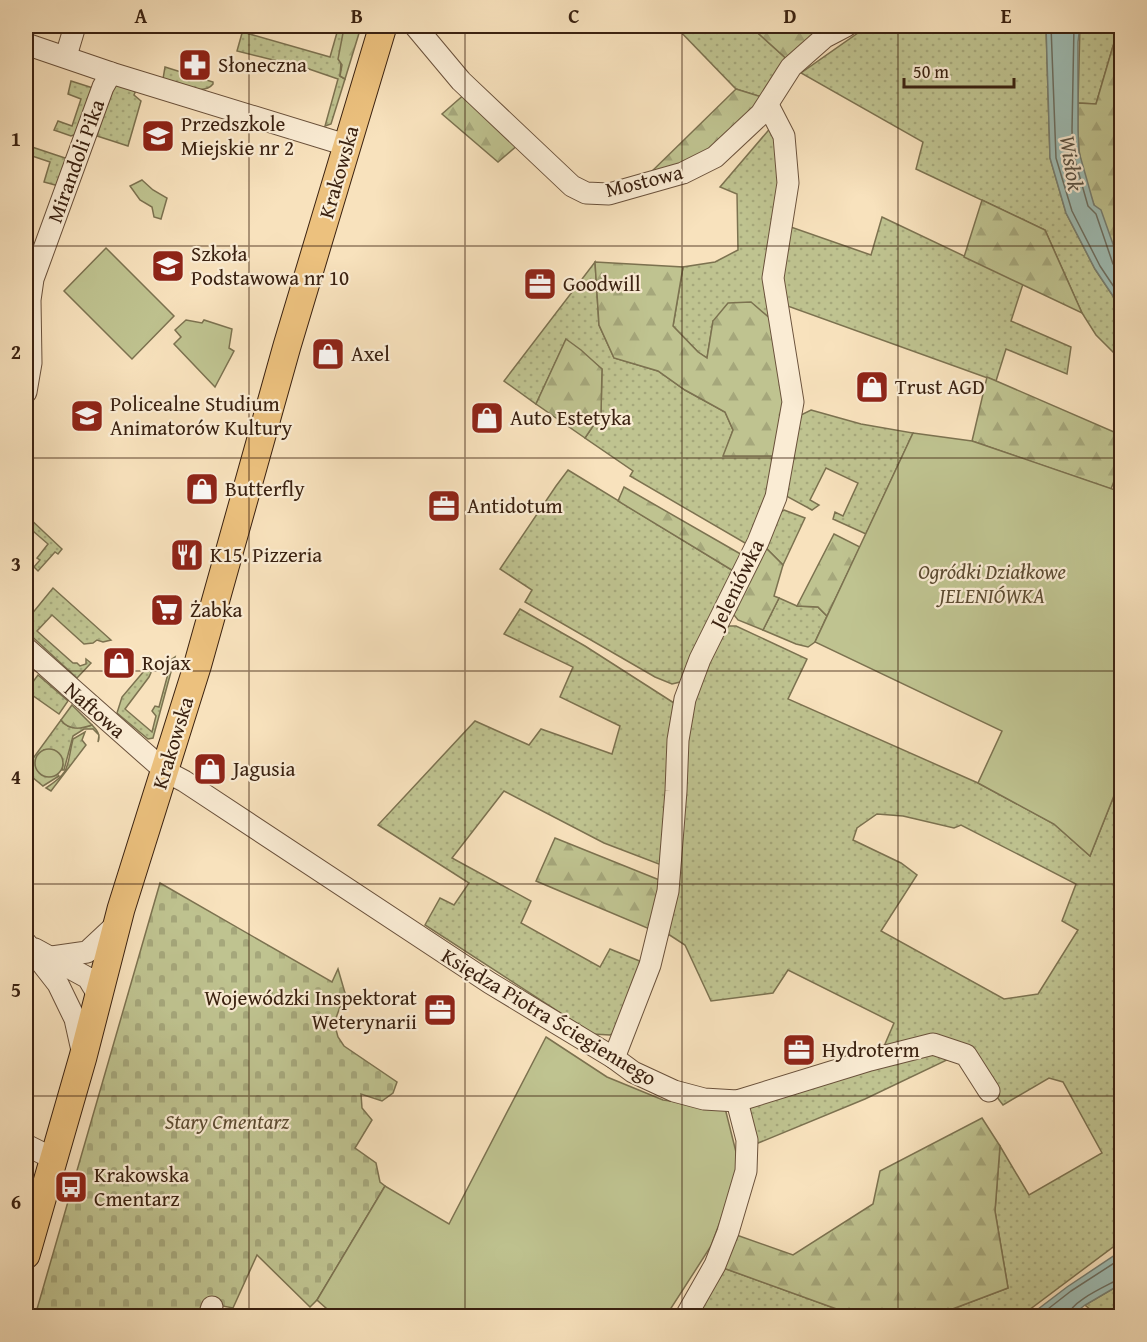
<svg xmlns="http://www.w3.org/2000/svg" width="1147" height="1342" viewBox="0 0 1147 1342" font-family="'Gentium Book Plus',serif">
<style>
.grass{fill:url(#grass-dots);stroke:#7c7250;stroke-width:1.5;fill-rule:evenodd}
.forest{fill:url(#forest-firs);stroke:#7c7250;stroke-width:1.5}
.cemetery{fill:url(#cemetery-stones);stroke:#7c7250;stroke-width:1.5}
.green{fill:#bfc390;stroke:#7c7250;stroke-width:1.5}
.water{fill:#9ebdb5;stroke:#767f73;stroke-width:1.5}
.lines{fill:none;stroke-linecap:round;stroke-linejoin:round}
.shore{stroke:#6c6f62;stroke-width:1.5}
.minor-casing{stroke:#6a513b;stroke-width:23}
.major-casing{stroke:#3a2110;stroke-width:29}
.minor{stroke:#faecd4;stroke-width:21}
.major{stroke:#ecc17e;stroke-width:27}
.grid{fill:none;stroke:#3a2110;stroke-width:1.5;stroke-opacity:0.55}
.labels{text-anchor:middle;stroke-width:4.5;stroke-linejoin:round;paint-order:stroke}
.poi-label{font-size:21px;fill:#3a2110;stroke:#faecd4;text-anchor:start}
.street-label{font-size:21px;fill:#3a2110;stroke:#faecd4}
.park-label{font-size:21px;font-style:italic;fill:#5b4a30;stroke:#faecd4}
.water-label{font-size:22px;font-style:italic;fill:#585042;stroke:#faecd4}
.neatline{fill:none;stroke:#3a2110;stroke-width:2}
.grid-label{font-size:20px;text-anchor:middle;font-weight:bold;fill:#3a2110}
</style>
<defs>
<pattern id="grass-dots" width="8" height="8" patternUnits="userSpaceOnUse" patternTransform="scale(1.5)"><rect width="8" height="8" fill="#bfc390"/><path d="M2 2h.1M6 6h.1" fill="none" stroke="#a5a77b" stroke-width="1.8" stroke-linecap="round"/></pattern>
<pattern id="forest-firs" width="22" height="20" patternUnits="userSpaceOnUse" patternTransform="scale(1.5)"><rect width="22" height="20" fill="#bfc390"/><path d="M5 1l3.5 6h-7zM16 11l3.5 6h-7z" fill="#a5a77b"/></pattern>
<pattern id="cemetery-stones" width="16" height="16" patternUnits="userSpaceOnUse" patternTransform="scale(1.5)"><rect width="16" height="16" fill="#bfc390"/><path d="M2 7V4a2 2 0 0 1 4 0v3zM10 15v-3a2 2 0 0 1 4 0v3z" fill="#a5a77b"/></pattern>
</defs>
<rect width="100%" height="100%" fill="#f8e2bd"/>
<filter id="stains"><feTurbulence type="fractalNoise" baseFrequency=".00333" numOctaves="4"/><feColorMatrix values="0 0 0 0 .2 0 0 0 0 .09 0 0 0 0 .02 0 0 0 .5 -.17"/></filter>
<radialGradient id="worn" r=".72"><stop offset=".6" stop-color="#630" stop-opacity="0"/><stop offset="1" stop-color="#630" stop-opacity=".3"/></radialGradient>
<!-- grass -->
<g class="grass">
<polygon points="244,26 247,26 246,33 330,57 338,29 329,26 361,26 360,30 347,27 343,33 340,76 345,79 331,124 325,126 338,79 306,68 237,51"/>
<polygon points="675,26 750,26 790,62 765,98 736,89"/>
<polygon points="875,26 1046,26 1050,158 1066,213 1095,269 1121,308 1121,360 1096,335 1082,313 1045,230 916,169 923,142 801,73 858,33"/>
<polygon points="1080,26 1121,26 1121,36 1113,46 1096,104 1078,103"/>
<path d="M165 67 213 82V84C203 97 177 83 163 79Z"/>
<polygon points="71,81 93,88 79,133 71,136 54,130 58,121 72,126 81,99 68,94"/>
<polygon points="115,85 136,90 134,95 141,101 128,146 97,136 104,112"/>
<polygon points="773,125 780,169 772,320 713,321 707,358 698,352 673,326 683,267 715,262 738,250 737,194 720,187"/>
<polygon points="26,145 68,159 59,186 44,182 50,162 26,154"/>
<polygon points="882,217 1023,284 1011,321 1071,347 1067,374 1006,349 996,381 782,304 780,280 788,226 871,255"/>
<polygon points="595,262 599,325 614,358 658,371 685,390 725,412 733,430 724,456 778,456 766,498 751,543 745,543 630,476 633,471 585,438 601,414 602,369 566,340 536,404 504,381"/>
<polygon points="811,410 861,424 913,433 866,534 833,519 835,512 843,516 858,483 826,468 810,500 819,505 812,510 788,497 783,492 797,417"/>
<polygon points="568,470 740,575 680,682 672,684 655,677 525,602 532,590 500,569 556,486"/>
<polygon points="784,510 805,518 783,565 764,546 776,515"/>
<polygon points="26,515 62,549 58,554 55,552 38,571 34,567 40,560 37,558 48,544 26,525"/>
<polygon points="53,588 111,640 103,642 97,640 93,643 84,644 52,615 37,631 73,663 77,663 80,666 86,664 86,659 91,663 77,678 26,631 26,621"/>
<polygon points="779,598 797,606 818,607 827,616 815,642 808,647 796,644 763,630"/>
<polygon points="520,609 585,646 674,703 664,866 604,843 504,791 452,858 531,901 521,923 600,967 610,949 642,962 614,1033 610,1035 593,1034 425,925 440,898 454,905 469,883 378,825 475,721 529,745 541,729 612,754 620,726 560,697 573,667 504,634"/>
<path d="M728 626H736L807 659 788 699 978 783 1054 824 1090 856 1121 778V1241L1021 1316H934L1008 1288 995 1211 1000 1146 1029 1195 1102 1153 1063 1082 1049 1078 1003 1105 965 1055 882 1051 894 1023 788 970 773 993 711 1001 685 945 665 932 682 778 696 684ZM877 814 903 816 954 828 961 825 1076 884 1062 921 1078 930 1038 994 1004 999 881 931 917 875 901 863 853 840 857 828Z"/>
<polygon points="175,657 153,738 148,739 117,713 122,697 150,664 153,668 149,677 125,709 152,732 156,716 152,711 155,706 159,707 172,659"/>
<polygon points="38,675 68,701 59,714 29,693 26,696 26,691"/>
<path d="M61 720C69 731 81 729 92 725 97 730 101 735 98 742L99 735 93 729H84L73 736 64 770H62L63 764 44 750 39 754 59 776 43 786 26 772V768Z"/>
<path d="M85 732 82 740 86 745 51 791 46 788C72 771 66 767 73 739Z"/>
<polygon points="930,1053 949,1059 865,1099 751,1146 748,1103"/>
<polygon points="715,1265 856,1316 682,1316"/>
<polygon points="1121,1284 1121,1305 1105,1316 1098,1316 1085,1305"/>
</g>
<!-- forest -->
<g class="forest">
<polygon points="750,26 839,26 790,62"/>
<polygon points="347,27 360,30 345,79 340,76 342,65 338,59 343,33"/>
<path d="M1121 36V263L1119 261C1103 226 1084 189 1079 150 1077 135 1078 119 1078 103L1096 104 1113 46Z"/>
<polygon points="736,89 765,98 712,154 646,177"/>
<polygon points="466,93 519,144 498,162 442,114"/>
<polygon points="982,200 1045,230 1082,313 964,257"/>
<polygon points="595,262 683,267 673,326 698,352 707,358 713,321 728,303 751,302 772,320 785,398 778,456 723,456 733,430 725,412 685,390 658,371 614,358 599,325"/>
<polygon points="566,339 581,350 602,369 601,414 585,438 536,404"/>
<polygon points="987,377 1121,435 1121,463 1111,489 972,441"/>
<polygon points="624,487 744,556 740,575 618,501"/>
<polygon points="834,534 860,547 827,616 818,607 797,606"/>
<polygon points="764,546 783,565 774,596 779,598 763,630 738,620 730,610"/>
<path d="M72 705 92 725C81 729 69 731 61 720Z"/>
<polygon points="555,838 662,881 652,930 536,881"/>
<polygon points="982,1118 1000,1146 995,1211 1008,1288 934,1316 856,1316 715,1265 728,1232 793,1255 873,1204 880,1171"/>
</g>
<!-- cemetery -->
<polygon class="cemetery" points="160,883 332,982 338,969 345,993 336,1018 335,1026 338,1037 344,1046 397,1082 393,1093 382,1101 361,1094 362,1108 372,1120 355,1148 376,1163 380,1182 385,1186 317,1300 310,1307 257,1255 233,1308 207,1303 202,1316 35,1316"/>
<!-- green -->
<g class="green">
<polygon points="142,180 153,190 167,198 161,219 154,217 152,207 140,200 130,186"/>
<polygon points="106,248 174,316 132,359 64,291"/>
<polygon points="186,320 202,323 204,320 232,329 229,348 234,351 215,387 174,344 181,337 175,330"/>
<polygon points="913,433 972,441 1121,492 1121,778 1090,856 1054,824 978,783 1002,731 815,642"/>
<circle cx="49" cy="763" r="14"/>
<polygon points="546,1037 607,1077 663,1100 725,1108 740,1168 711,1246 666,1316 335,1316 317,1300 385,1186 449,1224"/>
</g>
<!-- water -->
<g class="water">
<polygon points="1046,26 1080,26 1078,42 1078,130 1079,152 1094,205 1101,210 1119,261 1121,263 1121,308 1095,269 1066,213 1050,158"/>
<polygon points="1121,1251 1121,1284 1085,1305 1071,1316 1029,1316 1067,1287"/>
</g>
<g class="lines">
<!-- shore -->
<g class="shore">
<polyline points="1051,26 1056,158 1072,211 1100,266 1122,299"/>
<polyline points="1074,26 1072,130 1073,153 1088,206 1096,214 1113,264 1117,267 1122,268"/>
<polyline points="1039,1316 1071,1291 1122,1258"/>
<path d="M1068 1316C1070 1302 1104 1287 1117 1280H1122"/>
</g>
<defs>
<g id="minor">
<polyline points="415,26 461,81 572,186 586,193 609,194 683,173 715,157 761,114 791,67 825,37 846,26"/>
<polyline points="26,44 111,73 346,145"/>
<polyline points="66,56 75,26"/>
<polyline points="26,392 31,363 30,300 33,279 103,87 111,73"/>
<polyline points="26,648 165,771 184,781 490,983 614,1058 633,1072 674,1091 704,1099 737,1101 870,1060 933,1044 966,1055 989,1091"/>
<polyline points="26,943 58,984 75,1019 83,1055"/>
<polyline points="35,949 88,978 100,998"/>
<polyline points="52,957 87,952 117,924"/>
<polyline points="614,1058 650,965 668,891 676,791 678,740 685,699 700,659 758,542 776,497 793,402 773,278 788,183 784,136 768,105"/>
<polyline points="26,1145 54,1159"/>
<polyline points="209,1316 212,1307"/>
<polyline points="686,1316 715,1265 728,1232 746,1171 747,1140 737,1101"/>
</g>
<polyline id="major" points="26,1255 83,1057 121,909 197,667 287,346 383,26"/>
</defs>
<!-- minor casing -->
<use href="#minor" class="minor-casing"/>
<!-- major casing -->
<use href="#major" class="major-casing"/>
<!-- minor -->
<use href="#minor" class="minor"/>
<!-- major -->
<use href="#major" class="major"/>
</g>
<!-- grid -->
<path class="grid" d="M249 26V1316M465 26V1316M682 26V1316M898 26V1316M26 246H1122M26 458H1122M26 671H1122M26 884H1122M26 1096H1122"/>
<!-- icons -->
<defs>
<symbol id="pharmacy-square" viewBox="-11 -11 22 22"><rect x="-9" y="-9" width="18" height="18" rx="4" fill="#8f2418" stroke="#faecd4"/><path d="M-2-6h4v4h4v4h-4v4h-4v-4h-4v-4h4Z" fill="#fff"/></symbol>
<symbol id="school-square" viewBox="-11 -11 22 22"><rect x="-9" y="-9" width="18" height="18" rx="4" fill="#8f2418" stroke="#faecd4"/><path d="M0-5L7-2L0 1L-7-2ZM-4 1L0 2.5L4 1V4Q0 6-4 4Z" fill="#fff"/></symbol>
<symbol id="office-square" viewBox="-11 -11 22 22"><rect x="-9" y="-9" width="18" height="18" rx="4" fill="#8f2418" stroke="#faecd4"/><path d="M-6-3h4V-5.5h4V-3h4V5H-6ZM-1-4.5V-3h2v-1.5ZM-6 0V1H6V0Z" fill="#fff"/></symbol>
<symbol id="shop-square" viewBox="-11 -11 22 22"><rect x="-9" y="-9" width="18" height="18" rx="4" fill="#8f2418" stroke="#faecd4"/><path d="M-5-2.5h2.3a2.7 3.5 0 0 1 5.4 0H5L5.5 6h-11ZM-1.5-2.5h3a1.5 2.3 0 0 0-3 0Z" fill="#fff"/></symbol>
<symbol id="university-square" viewBox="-11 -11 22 22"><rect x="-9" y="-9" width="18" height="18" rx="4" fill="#8f2418" stroke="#faecd4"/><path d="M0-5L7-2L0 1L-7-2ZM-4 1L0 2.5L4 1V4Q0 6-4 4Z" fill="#fff"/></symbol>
<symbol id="restaurant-square" viewBox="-11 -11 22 22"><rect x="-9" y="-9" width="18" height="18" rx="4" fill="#8f2418" stroke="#faecd4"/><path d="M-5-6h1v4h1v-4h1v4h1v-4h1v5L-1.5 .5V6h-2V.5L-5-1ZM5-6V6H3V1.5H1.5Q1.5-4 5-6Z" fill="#fff"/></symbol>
<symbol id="supermarket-square" viewBox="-11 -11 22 22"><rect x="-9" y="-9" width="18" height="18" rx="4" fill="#8f2418" stroke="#faecd4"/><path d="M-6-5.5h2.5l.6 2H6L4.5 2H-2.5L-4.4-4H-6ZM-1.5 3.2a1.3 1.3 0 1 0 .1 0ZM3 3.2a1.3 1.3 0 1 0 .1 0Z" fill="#fff"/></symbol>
<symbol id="bus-square" viewBox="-11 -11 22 22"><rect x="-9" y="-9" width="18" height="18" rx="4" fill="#8f2418" stroke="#faecd4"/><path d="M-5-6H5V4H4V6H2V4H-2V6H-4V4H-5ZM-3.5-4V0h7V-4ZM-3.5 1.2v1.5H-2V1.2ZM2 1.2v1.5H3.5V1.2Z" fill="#fff"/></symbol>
</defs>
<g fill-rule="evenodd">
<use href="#pharmacy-square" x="176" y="46" width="38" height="38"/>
<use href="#school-square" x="139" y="117" width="38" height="38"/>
<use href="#school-square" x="149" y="247" width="38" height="38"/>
<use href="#office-square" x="521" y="265" width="38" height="38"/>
<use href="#shop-square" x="309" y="335" width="38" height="38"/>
<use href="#shop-square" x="853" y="368" width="38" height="38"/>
<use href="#university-square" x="68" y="397" width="38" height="38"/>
<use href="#shop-square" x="468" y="399" width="38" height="38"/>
<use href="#shop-square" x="183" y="470" width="38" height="38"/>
<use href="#office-square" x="425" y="487" width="38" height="38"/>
<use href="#restaurant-square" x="168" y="536" width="38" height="38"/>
<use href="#supermarket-square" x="148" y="591" width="38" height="38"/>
<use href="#shop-square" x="100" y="644" width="38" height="38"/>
<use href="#shop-square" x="191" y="750" width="38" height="38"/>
<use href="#office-square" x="421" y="991" width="38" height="38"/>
<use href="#office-square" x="780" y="1031" width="38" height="38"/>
<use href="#bus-square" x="52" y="1168" width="38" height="38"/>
</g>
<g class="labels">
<!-- poi labels -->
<g class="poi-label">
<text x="218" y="72">Słoneczna</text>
<text x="181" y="131">Przedszkole<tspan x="181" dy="24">Miejskie nr 2</tspan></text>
<text x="191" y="261">Szkoła<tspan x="191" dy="24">Podstawowa nr 10</tspan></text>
<text x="563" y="291">Goodwill</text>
<text x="351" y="361">Axel</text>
<text x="895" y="394">Trust AGD</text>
<text x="110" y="411">Policealne Studium<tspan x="110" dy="24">Animatorów Kultury</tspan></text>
<text x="510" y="425">Auto Estetyka</text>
<text x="225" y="496">Butterfly</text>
<text x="467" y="513">Antidotum</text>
<text x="210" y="562">K15. Pizzeria</text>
<text x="190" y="617">Żabka</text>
<text x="142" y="670">Rojax</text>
<text x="233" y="776">Jagusia</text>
<text x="417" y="1005" text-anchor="end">Wojewódzki Inspektorat<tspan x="417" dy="24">Weterynarii</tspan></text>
<text x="822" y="1057">Hydroterm</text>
<text x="94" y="1182">Krakowska<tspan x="94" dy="24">Cmentarz</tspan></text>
</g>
<!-- street labels -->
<g class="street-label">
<text transform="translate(76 161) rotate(-70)" y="7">Mirandoli Pika</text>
<text transform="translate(339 172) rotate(-74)" y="7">Krakowska</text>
<text transform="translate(644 181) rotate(-14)" y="7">Mostowa</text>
<text transform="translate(737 584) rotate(-64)" y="7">Jeleniówka</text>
<text transform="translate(95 710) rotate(41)" y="7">Naftowa</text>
<text transform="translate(173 743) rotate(-73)" y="7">Krakowska</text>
<text transform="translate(549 1017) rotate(31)" y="7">Księdza Piotra Ściegiennego</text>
</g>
<!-- park labels -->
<g class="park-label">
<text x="992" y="579">Ogródki Działkowe<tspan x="992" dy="24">JELENIÓWKA</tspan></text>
<text x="227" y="1129">Stary Cmentarz</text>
</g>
<!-- water labels -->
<g class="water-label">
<text transform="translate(1072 163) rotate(81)" y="8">Wisłok</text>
</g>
</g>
<!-- margin -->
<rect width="1147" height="1342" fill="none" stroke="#f8e2bd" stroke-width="66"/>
<!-- scale -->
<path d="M904 78v9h110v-9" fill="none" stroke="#3a2110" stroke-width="3"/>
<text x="913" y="78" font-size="18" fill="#3a2110" stroke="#faecd4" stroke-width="4.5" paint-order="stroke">50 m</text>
<rect x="33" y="33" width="1081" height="1276" class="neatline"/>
<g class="grid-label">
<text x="141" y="23">A</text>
<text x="357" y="23">B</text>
<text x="574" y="23">C</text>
<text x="790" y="23">D</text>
<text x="1006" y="23">E</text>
<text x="16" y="146">1</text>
<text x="16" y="359">2</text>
<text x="16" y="571">3</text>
<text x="16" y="784">4</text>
<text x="16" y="997">5</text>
<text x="16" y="1209">6</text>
</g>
<rect width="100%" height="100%" filter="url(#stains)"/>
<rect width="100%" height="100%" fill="url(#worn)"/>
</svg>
